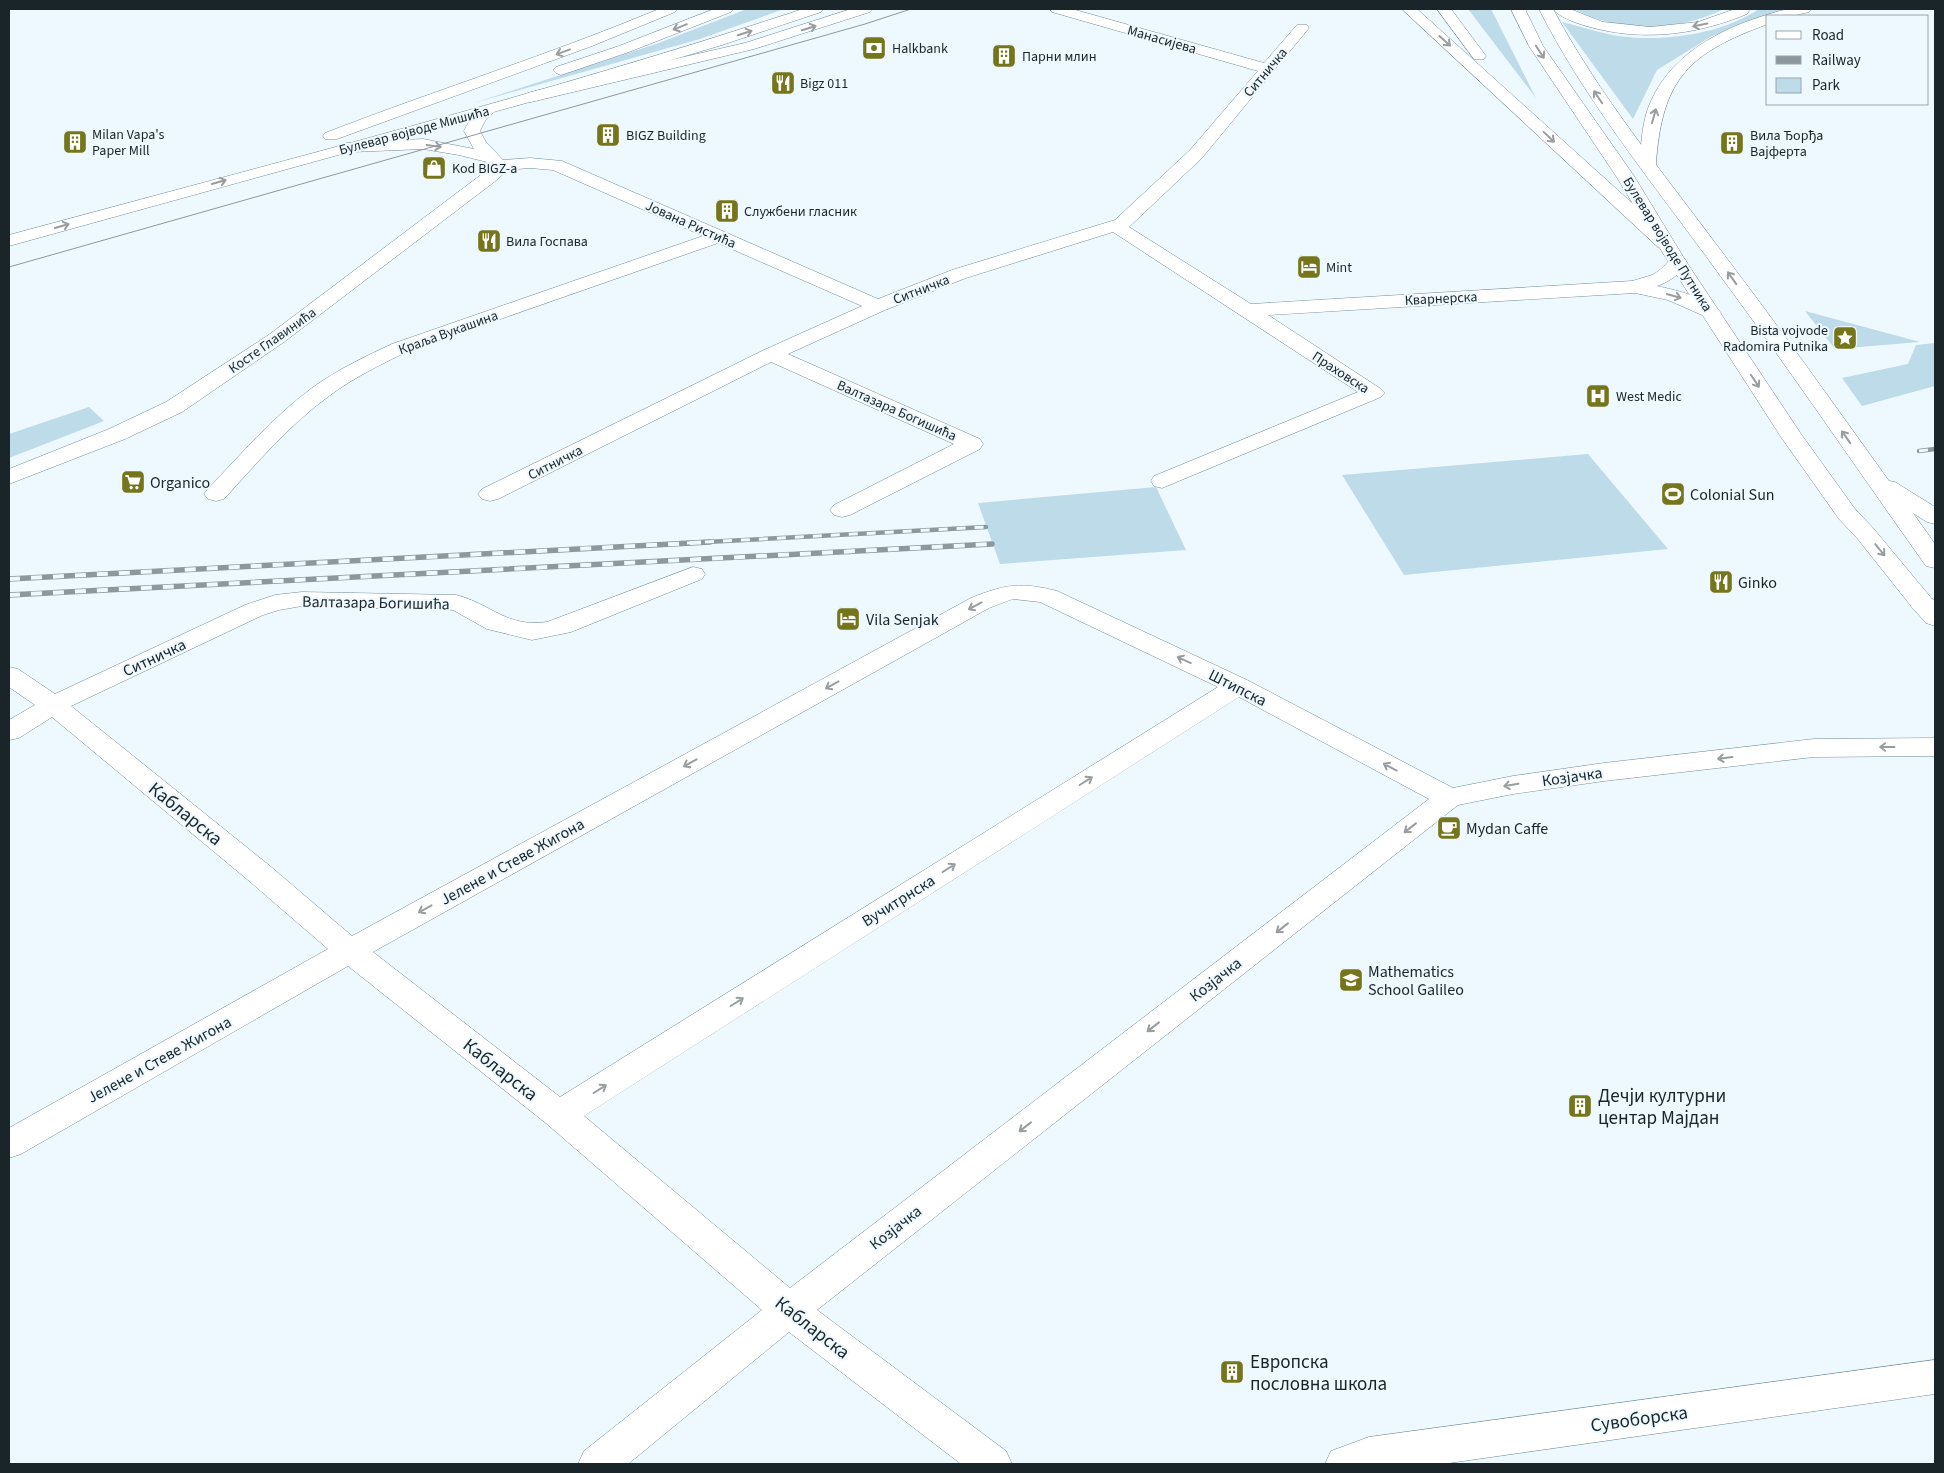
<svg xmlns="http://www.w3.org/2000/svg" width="1944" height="1473" viewBox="0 0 1944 1473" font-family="'Source Sans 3',sans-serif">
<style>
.green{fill:#bedbea}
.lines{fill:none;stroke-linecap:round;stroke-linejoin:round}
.minor-casing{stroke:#718b98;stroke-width:1}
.major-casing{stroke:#718b98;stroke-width:1}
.highway-casing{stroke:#718b98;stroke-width:1}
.minor{fill:#fff;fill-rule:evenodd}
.major{fill:#fff;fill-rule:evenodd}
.highway{fill:#fff;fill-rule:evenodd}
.tram{stroke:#8d989e;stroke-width:1}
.rail-far1-casing{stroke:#8d989e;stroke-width:4.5}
.rail-casing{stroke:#8d989e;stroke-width:5.5}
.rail-far1{stroke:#eef9ff;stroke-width:3;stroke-dasharray:9;stroke-linecap:butt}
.rail{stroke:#eef9ff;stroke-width:4;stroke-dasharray:11;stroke-linecap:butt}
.oneway{stroke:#989d9f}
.labels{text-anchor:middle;stroke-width:4;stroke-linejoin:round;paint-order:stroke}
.far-street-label{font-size:14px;fill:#1a252a;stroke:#eef9ff}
.far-poi-label{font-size:14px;fill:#1a252a;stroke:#eef9ff;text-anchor:start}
.poi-label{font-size:16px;fill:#1a252a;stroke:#eef9ff;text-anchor:start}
.street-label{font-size:16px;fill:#1a252a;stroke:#eef9ff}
.near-street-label{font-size:19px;fill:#1a252a;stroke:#eef9ff}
.near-poi-label{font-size:19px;fill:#1a252a;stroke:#eef9ff;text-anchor:start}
</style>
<rect width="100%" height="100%" fill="#eef9ff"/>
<!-- green -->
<g class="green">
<polygon points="747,9 784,9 700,39 474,103 656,44"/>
<polygon points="1468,9 1491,9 1536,98"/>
<path d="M1574 9H1724C1676 32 1622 34 1574 9Z"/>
<path d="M1759 9H1784L1712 36 1657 70 1633 119 1562 22C1580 26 1599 33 1618 36 1663 42 1720 35 1759 9Z"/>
<polygon points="1805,311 1920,342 1835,349"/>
<polygon points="1935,343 1935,386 1862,406 1842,378 1908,364 1916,345"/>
<polygon points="89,407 104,421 9,458 9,434"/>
<polygon points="1588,454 1668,549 1404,575 1342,475"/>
<polygon points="1156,487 1186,550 1000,564 978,503"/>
</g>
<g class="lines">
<defs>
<g id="minor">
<path d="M1050 9H1072L1264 63 1297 25H1307L1309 28 1202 158 1129 227 1251 304 1632 281C1639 279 1646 277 1652 275 1665 269 1669 255 1685 259L1687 263C1680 274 1669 282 1657 286 1675 290 1710 298 1721 313L1718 317 1711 319 1668 300 1635 293 1268 315 1381 389 1385 393 1381 397 1162 488 1154 486 1151 481 1154 476 1358 392 1113 232 966 278 885 310 788 354 980 439 983 444 980 449 850 515 842 517 834 515 830 510 834 505 954 444 771 362 498 499 490 501 482 499 478 494 482 489 764 350 862 306 718 243 406 352C380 365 353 378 329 396 289 425 257 463 224 499L216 501 208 499 204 494 208 489C241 454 273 417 312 388 337 370 364 357 392 344L703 236 553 170 530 168 506 170 498 179 284 342 182 412 125 439 9 484V469L109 429 166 402 270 334 486 171 490 166 487 162 459 155 423 149 351 152 345 151 343 147 345 143 423 139 474 149 464 131C470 119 479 102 495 106L497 109 485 121 480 131 486 142 503 160 530 158 562 161 878 299 952 270 1115 220 1190 150 1258 71 1052 12Z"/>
<path d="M693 567 702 569 705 574 702 579 571 632 532 640 487 629 453 610 302 606 279 610 263 615 71 706 270 866 352 936 971 598C1006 584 1021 582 1057 591L1247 680 1453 788 1513 776 1604 763 1814 739 1935 738V756L1814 757 1604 781 1513 794 1458 805 817 1310 1006 1451 1012 1464H961L789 1332 628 1464H578L584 1451 762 1310 547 1124 348 966 21 1154 9 1158V1128L328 949 248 880 52 717 19 738 9 740V720L35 705 9 687V667L18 669 55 694 245 605 275 595 302 592 456 595C492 604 506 628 547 622ZM1013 599 1040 602 1218 687 560 1097 373 952 989 608ZM1239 697 1429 799 790 1288 584 1116Z"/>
<polygon points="1924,598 1935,603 1935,626 1926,623 1911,606 1915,601"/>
<polygon points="1935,1360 1935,1394 1442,1464 1325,1464 1331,1451 1369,1437"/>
</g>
<g id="major">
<polygon points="714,9 733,9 731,12 629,52 561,75 556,73 553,70 556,67 619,46"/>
<path d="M803 9H823L821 12 722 45 537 100 9 246V235C274 163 542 95 803 9Z"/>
<polygon points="1511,9 1525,9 1543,46 1634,176 1687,263 1801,434 1855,509 1873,528 1932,599 1935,600 1935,614 1915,611 1857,538 1839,519 1781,437 1669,263 1616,176 1529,46"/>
<path d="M1539 9H1553C1599 95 1661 170 1719 248 1777 324 1833 403 1889 481L1895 482 1935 507V524L1927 522 1913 513 1935 544V568L1926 566C1857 469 1790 370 1719 274 1657 188 1587 104 1539 9Z"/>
</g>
<g id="highway">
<path d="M659 9H677L675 12 592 46 337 139H325L323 136 325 133C436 90 549 55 659 9Z"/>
<polygon points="851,9 872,9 870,12 754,49 531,102 525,100 523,97 525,94 531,92 745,43"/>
<polygon points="1402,9 1417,9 1672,239 1674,243 1672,247 1665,249 1658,247"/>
<polygon points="1437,9 1451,9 1486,56 1484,59 1474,59"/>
<path d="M1553 9H1570L1603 22 1650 27 1698 22 1735 9H1748L1749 11 1747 14C1694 36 1638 42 1583 25 1574 22 1559 17 1553 9Z"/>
<path d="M1788 9H1811L1809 12 1792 16H1768V24C1689 53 1662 78 1656 164L1654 168H1642L1640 164C1641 143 1642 120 1651 101 1675 47 1735 22 1788 9Z"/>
</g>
</defs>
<!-- minor casing -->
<use href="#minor" class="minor-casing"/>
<!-- major casing -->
<use href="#major" class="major-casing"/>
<!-- highway casing -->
<use href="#highway" class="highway-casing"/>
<!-- minor -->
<use href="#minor" class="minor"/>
<!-- major -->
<use href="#major" class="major"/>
<!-- highway -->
<use href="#highway" class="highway"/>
<!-- tram -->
<polyline class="tram" points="9,267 865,24 911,9"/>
<defs>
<g id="rail-far1">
<polyline points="1919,451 1935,449"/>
<polyline points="687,543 986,527"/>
</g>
<g id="rail">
<polyline points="9,579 710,542"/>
<polyline points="9,595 992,544"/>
</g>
</defs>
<!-- rail-far1 casing -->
<use href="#rail-far1" class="rail-far1-casing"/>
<!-- rail casing -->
<use href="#rail" class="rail-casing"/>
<!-- rail-far1 -->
<use href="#rail-far1" class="rail-far1"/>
<!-- rail -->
<use href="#rail" class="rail"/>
</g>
<!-- one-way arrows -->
<defs><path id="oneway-shaft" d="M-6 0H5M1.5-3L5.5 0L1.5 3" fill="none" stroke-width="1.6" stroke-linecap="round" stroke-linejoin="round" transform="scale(1.25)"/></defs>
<g class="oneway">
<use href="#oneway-shaft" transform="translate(1700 25) rotate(169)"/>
<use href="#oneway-shaft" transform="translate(680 27) rotate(158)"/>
<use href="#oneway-shaft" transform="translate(809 28) rotate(-17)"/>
<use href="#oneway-shaft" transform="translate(745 33) rotate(-18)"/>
<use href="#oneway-shaft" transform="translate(1445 41) rotate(42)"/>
<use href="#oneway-shaft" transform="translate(563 52) rotate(160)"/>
<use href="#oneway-shaft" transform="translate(1540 52) rotate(57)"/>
<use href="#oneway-shaft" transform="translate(1598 97) rotate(-124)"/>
<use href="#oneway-shaft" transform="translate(1654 116) rotate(-74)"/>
<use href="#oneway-shaft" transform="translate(1549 137) rotate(43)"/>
<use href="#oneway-shaft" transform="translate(434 146) rotate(8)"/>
<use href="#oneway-shaft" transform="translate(219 182) rotate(-16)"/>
<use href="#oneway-shaft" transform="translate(62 226) rotate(-16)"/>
<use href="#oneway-shaft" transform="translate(1732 278) rotate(-125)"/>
<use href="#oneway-shaft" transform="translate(1674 296) rotate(16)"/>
<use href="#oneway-shaft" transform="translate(1755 381) rotate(56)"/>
<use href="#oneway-shaft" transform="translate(1846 437) rotate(-125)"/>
<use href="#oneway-shaft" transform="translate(1880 550) rotate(51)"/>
<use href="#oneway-shaft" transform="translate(975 606) rotate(152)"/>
<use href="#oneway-shaft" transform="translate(1184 660) rotate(-155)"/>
<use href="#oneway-shaft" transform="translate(832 685) rotate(151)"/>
<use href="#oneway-shaft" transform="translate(1887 747) rotate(-180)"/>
<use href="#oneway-shaft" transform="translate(1725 758) rotate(173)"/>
<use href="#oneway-shaft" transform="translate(690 763) rotate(151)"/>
<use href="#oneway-shaft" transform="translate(1390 767) rotate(-152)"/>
<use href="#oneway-shaft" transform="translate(1086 781) rotate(-32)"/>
<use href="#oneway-shaft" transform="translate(1511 785) rotate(170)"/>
<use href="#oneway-shaft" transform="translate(1410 828) rotate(142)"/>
<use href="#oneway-shaft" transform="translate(949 868) rotate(-32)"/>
<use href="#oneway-shaft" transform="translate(425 909) rotate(151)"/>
<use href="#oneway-shaft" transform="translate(1282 928) rotate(142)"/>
<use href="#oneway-shaft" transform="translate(737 1002) rotate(-32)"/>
<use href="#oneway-shaft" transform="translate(1153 1027) rotate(142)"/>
<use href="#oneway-shaft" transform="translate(600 1089) rotate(-32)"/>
<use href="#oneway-shaft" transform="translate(1025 1127) rotate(142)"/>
</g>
<!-- icons -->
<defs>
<symbol id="bank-square" viewBox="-11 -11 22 22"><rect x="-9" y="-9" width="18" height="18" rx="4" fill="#75751b" stroke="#eef9ff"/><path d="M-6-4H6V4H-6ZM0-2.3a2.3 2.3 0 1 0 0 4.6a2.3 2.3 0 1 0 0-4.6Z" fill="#fff"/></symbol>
<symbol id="building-square" viewBox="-11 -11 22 22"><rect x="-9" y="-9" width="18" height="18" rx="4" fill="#75751b" stroke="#eef9ff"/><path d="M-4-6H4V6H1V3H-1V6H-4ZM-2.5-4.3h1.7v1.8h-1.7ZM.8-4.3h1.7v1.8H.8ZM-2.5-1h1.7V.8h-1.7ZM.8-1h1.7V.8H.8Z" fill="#fff"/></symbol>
<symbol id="restaurant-square" viewBox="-11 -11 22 22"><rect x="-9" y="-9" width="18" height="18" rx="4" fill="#75751b" stroke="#eef9ff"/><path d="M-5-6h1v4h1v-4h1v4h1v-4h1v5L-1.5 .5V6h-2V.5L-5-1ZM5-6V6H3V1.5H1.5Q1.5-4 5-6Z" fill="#fff"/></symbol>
<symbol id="shop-square" viewBox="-11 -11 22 22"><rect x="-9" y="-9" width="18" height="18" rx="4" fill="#75751b" stroke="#eef9ff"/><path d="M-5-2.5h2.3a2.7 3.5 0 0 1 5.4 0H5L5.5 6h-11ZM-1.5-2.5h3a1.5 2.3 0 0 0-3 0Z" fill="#fff"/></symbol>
<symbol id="hotel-square" viewBox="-11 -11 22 22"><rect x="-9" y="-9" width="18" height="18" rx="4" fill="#75751b" stroke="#eef9ff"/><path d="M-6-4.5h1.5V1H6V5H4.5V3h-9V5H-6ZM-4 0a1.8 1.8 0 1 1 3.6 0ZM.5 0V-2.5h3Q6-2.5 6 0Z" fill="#fff"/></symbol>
<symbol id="sight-square" viewBox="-11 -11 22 22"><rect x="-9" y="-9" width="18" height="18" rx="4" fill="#75751b" stroke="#eef9ff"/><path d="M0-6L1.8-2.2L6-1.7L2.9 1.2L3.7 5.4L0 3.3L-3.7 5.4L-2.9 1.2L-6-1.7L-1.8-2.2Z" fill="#fff"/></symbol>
<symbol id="hospital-square" viewBox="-11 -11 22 22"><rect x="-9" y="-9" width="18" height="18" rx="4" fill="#75751b" stroke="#eef9ff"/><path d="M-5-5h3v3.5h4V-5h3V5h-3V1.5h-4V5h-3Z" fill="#fff"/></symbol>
<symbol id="supermarket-square" viewBox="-11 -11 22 22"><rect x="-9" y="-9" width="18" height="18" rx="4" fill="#75751b" stroke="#eef9ff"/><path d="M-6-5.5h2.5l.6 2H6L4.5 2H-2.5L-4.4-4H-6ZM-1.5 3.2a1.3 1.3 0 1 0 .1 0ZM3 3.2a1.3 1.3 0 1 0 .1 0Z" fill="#fff"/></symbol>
<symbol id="stadium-square" viewBox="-11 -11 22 22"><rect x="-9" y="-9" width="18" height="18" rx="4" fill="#75751b" stroke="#eef9ff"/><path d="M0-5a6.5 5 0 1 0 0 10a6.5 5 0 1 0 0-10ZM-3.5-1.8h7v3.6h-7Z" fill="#fff"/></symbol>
<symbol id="cafe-square" viewBox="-11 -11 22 22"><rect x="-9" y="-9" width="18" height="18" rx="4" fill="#75751b" stroke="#eef9ff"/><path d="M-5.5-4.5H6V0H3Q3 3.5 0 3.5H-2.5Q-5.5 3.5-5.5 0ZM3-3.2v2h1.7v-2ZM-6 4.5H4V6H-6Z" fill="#fff"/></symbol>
<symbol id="school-square" viewBox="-11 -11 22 22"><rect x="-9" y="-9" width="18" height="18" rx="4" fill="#75751b" stroke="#eef9ff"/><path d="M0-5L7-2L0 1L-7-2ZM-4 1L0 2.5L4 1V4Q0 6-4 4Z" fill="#fff"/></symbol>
</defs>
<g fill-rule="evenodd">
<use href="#bank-square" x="860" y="34" width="28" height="28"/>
<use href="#building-square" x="990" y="42" width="28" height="28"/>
<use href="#restaurant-square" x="769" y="69" width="28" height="28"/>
<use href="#building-square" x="594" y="121" width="28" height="28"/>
<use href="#building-square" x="61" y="128" width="28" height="28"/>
<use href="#building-square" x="1718" y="129" width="28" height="28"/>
<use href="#shop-square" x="420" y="154" width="28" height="28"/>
<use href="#building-square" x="713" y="197" width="28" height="28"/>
<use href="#restaurant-square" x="475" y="227" width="28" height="28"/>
<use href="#hotel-square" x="1295" y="253" width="28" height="28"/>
<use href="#sight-square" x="1831" y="324" width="28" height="28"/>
<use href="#hospital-square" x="1584" y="382" width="28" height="28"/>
<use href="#supermarket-square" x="119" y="468" width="28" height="28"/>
<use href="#stadium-square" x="1659" y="480" width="28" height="28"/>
<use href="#restaurant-square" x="1707" y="568" width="28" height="28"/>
<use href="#hotel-square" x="834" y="605" width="28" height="28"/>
<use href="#cafe-square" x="1435" y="814" width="28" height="28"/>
<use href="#school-square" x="1337" y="966" width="28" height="28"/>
<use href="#building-square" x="1566" y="1092" width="28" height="28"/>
<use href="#building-square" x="1218" y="1358" width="28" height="28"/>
</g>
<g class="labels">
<!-- far-street labels -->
<g class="far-street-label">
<text transform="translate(1162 39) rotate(16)" y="5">Манасијева</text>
<text transform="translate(1265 72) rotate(-50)" y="5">Ситничка</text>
<text transform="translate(414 130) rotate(-15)" y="5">Булевар војводе Мишића</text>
<text transform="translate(691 224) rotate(24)" y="5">Јована Ристића</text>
<text transform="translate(1668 244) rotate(58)" y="5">Булевар војводе Путника</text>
<text transform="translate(921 289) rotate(-21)" y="5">Ситничка</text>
<text transform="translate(1441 298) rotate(-3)" y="5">Кварнерска</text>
<text transform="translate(448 332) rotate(-20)" y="5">Краља Вукашина</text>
<text transform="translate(272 340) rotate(-35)" y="5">Косте Главинића</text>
<text transform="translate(1341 372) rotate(33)" y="5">Праховска</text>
<text transform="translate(897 410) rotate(24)" y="5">Валтазара Богишића</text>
<text transform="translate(555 462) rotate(-27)" y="5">Ситничка</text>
</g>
<!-- far-poi labels -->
<g class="far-poi-label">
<text x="892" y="53">Halkbank</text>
<text x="1022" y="61">Парни млин</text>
<text x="800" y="88">Bigz 011</text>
<text x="92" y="139">Milan Vapa's<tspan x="92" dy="16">Paper Mill</tspan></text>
<text x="626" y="140">BIGZ Building</text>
<text x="1750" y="140">Вила Ђорђа<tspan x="1750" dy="16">Вајферта</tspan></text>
<text x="452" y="173">Kod BIGZ-a</text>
<text x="744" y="216">Службени гласник</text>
<text x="506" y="246">Вила Госпава</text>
<text x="1326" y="272">Mint</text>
<text x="1828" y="335" text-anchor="end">Bista vojvode<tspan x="1828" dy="16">Radomira Putnika</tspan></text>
<text x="1616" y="401">West Medic</text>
</g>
<!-- poi labels -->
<g class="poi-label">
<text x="150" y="488">Organico</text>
<text x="1690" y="500">Colonial Sun</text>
<text x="1738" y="588">Ginko</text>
<text x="866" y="625">Vila Senjak</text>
<text x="1466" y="834">Mydan Caffe</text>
<text x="1368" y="977">Mathematics<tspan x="1368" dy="18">School Galileo</tspan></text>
</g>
<!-- street labels -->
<g class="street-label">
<text transform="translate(376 602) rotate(1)" y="6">Валтазара Богишића</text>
<text transform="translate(154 657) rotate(-25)" y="6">Ситничка</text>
<text transform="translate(1238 687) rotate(27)" y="6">Штипска</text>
<text transform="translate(1572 776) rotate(-8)" y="6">Козјачка</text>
<text transform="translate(512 861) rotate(-29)" y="6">Јелене и Стеве Жигона</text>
<text transform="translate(898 900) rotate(-32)" y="6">Вучитрнска</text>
<text transform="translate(1215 979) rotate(-38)" y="6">Козјачка</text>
<text transform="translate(159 1059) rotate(-29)" y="6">Јелене и Стеве Жигона</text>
<text transform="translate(895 1227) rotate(-38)" y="6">Козјачка</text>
</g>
<!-- near-street labels -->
<g class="near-street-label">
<text transform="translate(186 813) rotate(39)" y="7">Кабларска</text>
<text transform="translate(501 1069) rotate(38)" y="7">Кабларска</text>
<text transform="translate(813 1327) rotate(38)" y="7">Кабларска</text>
<text transform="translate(1639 1418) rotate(-8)" y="7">Сувоборска</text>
</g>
<!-- near-poi labels -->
<g class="near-poi-label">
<text x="1598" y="1102">Дечји културни<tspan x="1598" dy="22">центар Мајдан</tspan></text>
<text x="1250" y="1368">Европска<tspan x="1250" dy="22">пословна школа</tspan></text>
</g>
</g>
<!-- border -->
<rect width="1944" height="1473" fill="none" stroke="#1a252a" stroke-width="20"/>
<!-- legend -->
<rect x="1766" y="15" width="162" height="90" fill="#eef9ff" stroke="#99a4aa"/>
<rect x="1776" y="31" width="25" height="8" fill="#ffffff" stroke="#99a4aa"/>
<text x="1812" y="40" font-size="15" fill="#1a252a">Road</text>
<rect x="1776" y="56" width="25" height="8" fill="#8d989e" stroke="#99a4aa"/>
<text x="1812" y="65" font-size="15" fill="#1a252a">Railway</text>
<rect x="1776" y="78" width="25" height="15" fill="#bedbea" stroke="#99a4aa"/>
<text x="1812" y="90" font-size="15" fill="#1a252a">Park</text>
</svg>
